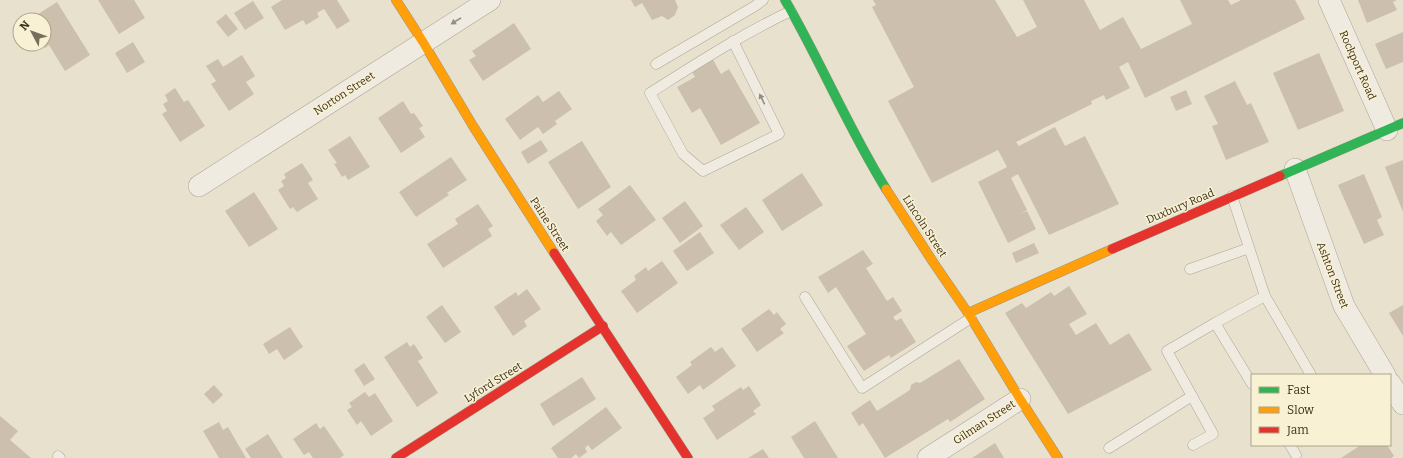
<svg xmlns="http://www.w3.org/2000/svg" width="1403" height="458" viewBox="0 0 1403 458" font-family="Bitter,serif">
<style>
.building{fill:#ccbfae}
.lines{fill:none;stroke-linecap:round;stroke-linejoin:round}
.lane-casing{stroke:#ada697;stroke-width:11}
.street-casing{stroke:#ada697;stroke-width:22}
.fast-casing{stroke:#9d9587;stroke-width:10}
.slow-casing{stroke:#9d9587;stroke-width:10}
.jam-casing{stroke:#9d9587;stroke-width:10}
.lane{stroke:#efebe0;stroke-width:10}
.street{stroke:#efebe0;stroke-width:21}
.fast{stroke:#30b455;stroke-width:9}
.slow{stroke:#ff9f0a;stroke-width:9}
.jam{stroke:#e5322d;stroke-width:9}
.oneway{fill:#968d7e}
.labels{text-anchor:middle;stroke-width:3;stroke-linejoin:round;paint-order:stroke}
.street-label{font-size:11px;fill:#3d2f1d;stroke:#f9f1d3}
</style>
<rect width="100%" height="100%" fill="#e8e1ce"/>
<!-- building -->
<g class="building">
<polygon points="98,0 134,0 145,18 119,34"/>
<polygon points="282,0 337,0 350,21 337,29 324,9 317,13 319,17 306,25 303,20 285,30 271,7"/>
<polygon points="631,0 675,0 678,7 675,15 668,20 662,16 652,20 642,3 635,7"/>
<polygon points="873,0 995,0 1017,37 1037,27 1023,0 1084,0 1100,30 1123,17 1141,49 1192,24 1180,0 1228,0 1231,5 1241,0 1295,0 1305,19 1145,98 1128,62 1119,67 1130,88 1106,100 1104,95 1091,101 1092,104 1016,142 1019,146 1055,127 1065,146 1085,136 1119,204 1049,235 1018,174 1011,178 1027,210 1020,214 1027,211 1036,229 1008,243 978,182 1007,167 998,150 932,183 888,101 914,87 872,7 876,5"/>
<polygon points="1358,0 1397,0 1393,2 1397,10 1367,23"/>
<polygon points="253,1 264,18 245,30 234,13"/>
<polygon points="57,2 90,55 65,71 49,45 45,48 42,44 44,44 44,20 33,20 32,18"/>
<polygon points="226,14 238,29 228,37 216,22"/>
<polygon points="514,23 531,49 483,81 469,60 476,56 472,51"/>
<polygon points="1403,32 1403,62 1386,69 1375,44"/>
<polygon points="133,42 145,62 127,73 115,53"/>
<polygon points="1319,53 1344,111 1298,130 1273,73"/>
<polygon points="242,55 255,76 246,82 254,94 229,111 211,84 216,81 206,66 218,59 223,67"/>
<polygon points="712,58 721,74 729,69 760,123 721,145 700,108 692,113 677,87 695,77 691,70"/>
<polygon points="1235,81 1247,105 1251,103 1269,142 1226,160 1212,126 1218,124 1204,96"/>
<polygon points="175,88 184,102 188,100 205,126 180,142 162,114 167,111 163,104 168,101 165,95"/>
<polygon points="1186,90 1192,104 1176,111 1170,97"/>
<polygon points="559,91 572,109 555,121 557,124 543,134 538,127 520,140 505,119 538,95 543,102"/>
<polygon points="403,101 411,114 414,113 423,126 419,128 425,137 401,153 378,118"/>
<polygon points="350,136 370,167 348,180 345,175 342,177 334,164 337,163 328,150"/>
<polygon points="541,140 548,151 528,164 521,152"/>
<polygon points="582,141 611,187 578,209 548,162"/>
<polygon points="451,157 467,180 447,193 449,195 416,217 399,192"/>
<polygon points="1403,160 1403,212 1385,167"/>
<polygon points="302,163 313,180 308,183 318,199 297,212 293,207 290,209 278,190 284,186 281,181 286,178 284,174"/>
<polygon points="802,173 823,205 782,231 762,200"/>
<polygon points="1364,174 1382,217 1377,220 1384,235 1364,244 1338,185"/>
<polygon points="630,185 656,220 621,245 611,232 607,236 596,221 603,215 598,209"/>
<polygon points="254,192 278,229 249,247 225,211"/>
<polygon points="685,201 703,226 680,243 662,218"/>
<polygon points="478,204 493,226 488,229 492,236 443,268 427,244 458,224 455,219"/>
<polygon points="746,207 764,232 739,250 720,225"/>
<polygon points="700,232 714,253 687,271 673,251"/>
<polygon points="1034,243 1039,253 1016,263 1012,253"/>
<polygon points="863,250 873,264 866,268 887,301 893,297 902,311 893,317 896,321 901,318 916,342 891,358 889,355 864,371 847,346 866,334 836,287 828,293 818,277"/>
<polygon points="662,261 678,283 637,313 621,291 636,280 634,276 646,267 648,271"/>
<polygon points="1069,286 1087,314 1069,324 1076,335 1096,323 1110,345 1129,333 1152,370 1068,414 1005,313 1022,303 1026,308 1051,292 1054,296"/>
<polygon points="527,289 541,309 524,321 527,326 513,336 494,307 516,292 518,296"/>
<polygon points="442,305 461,332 445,343 426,317"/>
<polygon points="1403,305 1403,336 1389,313"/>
<polygon points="769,309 774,315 777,312 786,324 780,329 784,333 757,352 741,329"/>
<polygon points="290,327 303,347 284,360 277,349 269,354 263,344"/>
<polygon points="407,342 410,347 414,344 423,358 418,361 438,393 417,407 384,357"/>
<polygon points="711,347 715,352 722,347 736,366 703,390 700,385 688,394 676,377 692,365 690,362"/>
<polygon points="959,359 985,399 950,422 948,419 885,458 863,423 859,426 851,413 870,400 877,411 910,390 911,385 916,382 920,383"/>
<polygon points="364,363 375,379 364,386 354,370"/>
<polygon points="582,377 596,399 553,426 540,404"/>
<polygon points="214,385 223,395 213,404 204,394"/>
<polygon points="749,386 761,405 753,411 756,414 717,440 703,418 715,410 712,406 741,387 743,390"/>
<polygon points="365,392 369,397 375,393 393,421 371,436 361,421 357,425 347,410 352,407 349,403"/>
<polygon points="606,407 622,428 592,450 588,445 585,448 587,452 579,458 576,454 571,458 558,458 551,448"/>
<polygon points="0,416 18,431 10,440 31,458 0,458"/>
<polygon points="815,421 838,458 804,458 791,437"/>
<polygon points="219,422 223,430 228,427 246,458 219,458 203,431"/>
<polygon points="316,423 320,429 324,426 344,455 340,458 313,458 309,452 304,455 293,439"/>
<polygon points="268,434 283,458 251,458 245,449"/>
<polygon points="995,443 1004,458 972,458"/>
<polygon points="1361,445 1387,445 1394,456 1391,458 1341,458"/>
<polygon points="763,449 769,458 748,458"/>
</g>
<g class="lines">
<defs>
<g id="lane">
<path d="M733 41 779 134 703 171 683 154 650 93C696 64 742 34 791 11"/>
<polyline points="656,64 755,6 763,0"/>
<polyline points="1232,196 1265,296 1311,375"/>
<polyline points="1190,269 1249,248"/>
<polyline points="805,297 862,388 971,318"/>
<polyline points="1252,384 1215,323 1265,296"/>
<polyline points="1193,445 1213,434 1167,351 1215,323"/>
<polyline points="1290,445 1296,455"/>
<polyline points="1109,448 1192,396"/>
<polyline points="58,456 60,458"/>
</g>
<g id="street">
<polyline points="1329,0 1387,130"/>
<polyline points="1295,169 1344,306 1385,375"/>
<polyline points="199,186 490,0"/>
<polyline points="1390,383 1403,404"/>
<polyline points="928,458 1020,399"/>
</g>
<g id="fast">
<path d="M785 0C821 62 848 128 886 189"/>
<polyline points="1280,176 1403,123"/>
</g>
<g id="slow">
<polyline points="396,0 423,42 473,126 554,253"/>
<polyline points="886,189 933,262 968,313 1020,399 1058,458"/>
<polyline points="968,313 1112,249"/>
</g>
<g id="jam">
<polyline points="1112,249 1280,176"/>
<polyline points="554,253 688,458"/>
<polyline points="396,458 603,326"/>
</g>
</defs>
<!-- lane casing -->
<use href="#lane" class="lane-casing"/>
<!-- street casing -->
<use href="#street" class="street-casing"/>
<!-- fast casing -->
<use href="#fast" class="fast-casing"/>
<!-- slow casing -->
<use href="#slow" class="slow-casing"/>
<!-- jam casing -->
<use href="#jam" class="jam-casing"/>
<!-- lane -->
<use href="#lane" class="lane"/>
<!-- street -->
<use href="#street" class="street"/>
<!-- fast -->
<use href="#fast" class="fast"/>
<!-- slow -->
<use href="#slow" class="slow"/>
<!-- jam -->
<use href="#jam" class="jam"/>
</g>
<!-- one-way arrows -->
<defs><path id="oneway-solid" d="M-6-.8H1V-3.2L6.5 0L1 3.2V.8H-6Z"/></defs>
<g class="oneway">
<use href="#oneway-solid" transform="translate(456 21) rotate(148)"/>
<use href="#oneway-solid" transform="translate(762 99) rotate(-116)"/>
</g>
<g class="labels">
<!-- street labels -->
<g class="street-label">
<text transform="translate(1358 65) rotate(66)" y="4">Rockport Road</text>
<text transform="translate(344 93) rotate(-33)" y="4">Norton Street</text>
<text transform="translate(1180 206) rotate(-23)" y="4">Duxbury Road</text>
<text transform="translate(550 224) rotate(57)" y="4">Paine Street</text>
<text transform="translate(925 226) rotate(57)" y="4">Lincoln Street</text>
<text transform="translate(1333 275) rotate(69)" y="4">Ashton Street</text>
<text transform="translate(493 382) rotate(-32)" y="4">Lyford Street</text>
<text transform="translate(984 422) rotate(-33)" y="4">Gilman Street</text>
</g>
</g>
<!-- legend -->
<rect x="1251" y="374" width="140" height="72" fill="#f9f1d3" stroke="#aea38a"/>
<rect x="1259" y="387" width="20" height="6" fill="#30b455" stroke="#aea38a"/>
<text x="1287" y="394" font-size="12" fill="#3d2f1d">Fast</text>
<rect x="1259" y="407" width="20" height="6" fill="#ff9f0a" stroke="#aea38a"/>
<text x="1287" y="414" font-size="12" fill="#3d2f1d">Slow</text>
<rect x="1259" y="427" width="20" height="6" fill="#e5322d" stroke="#aea38a"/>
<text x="1287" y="434" font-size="12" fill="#3d2f1d">Jam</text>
<!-- north arrow -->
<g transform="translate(32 32) rotate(311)"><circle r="19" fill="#f9f1d3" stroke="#aea38a"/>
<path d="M0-3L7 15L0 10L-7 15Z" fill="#796d5b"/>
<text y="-6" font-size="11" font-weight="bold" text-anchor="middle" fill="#3d2f1d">N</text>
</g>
</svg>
